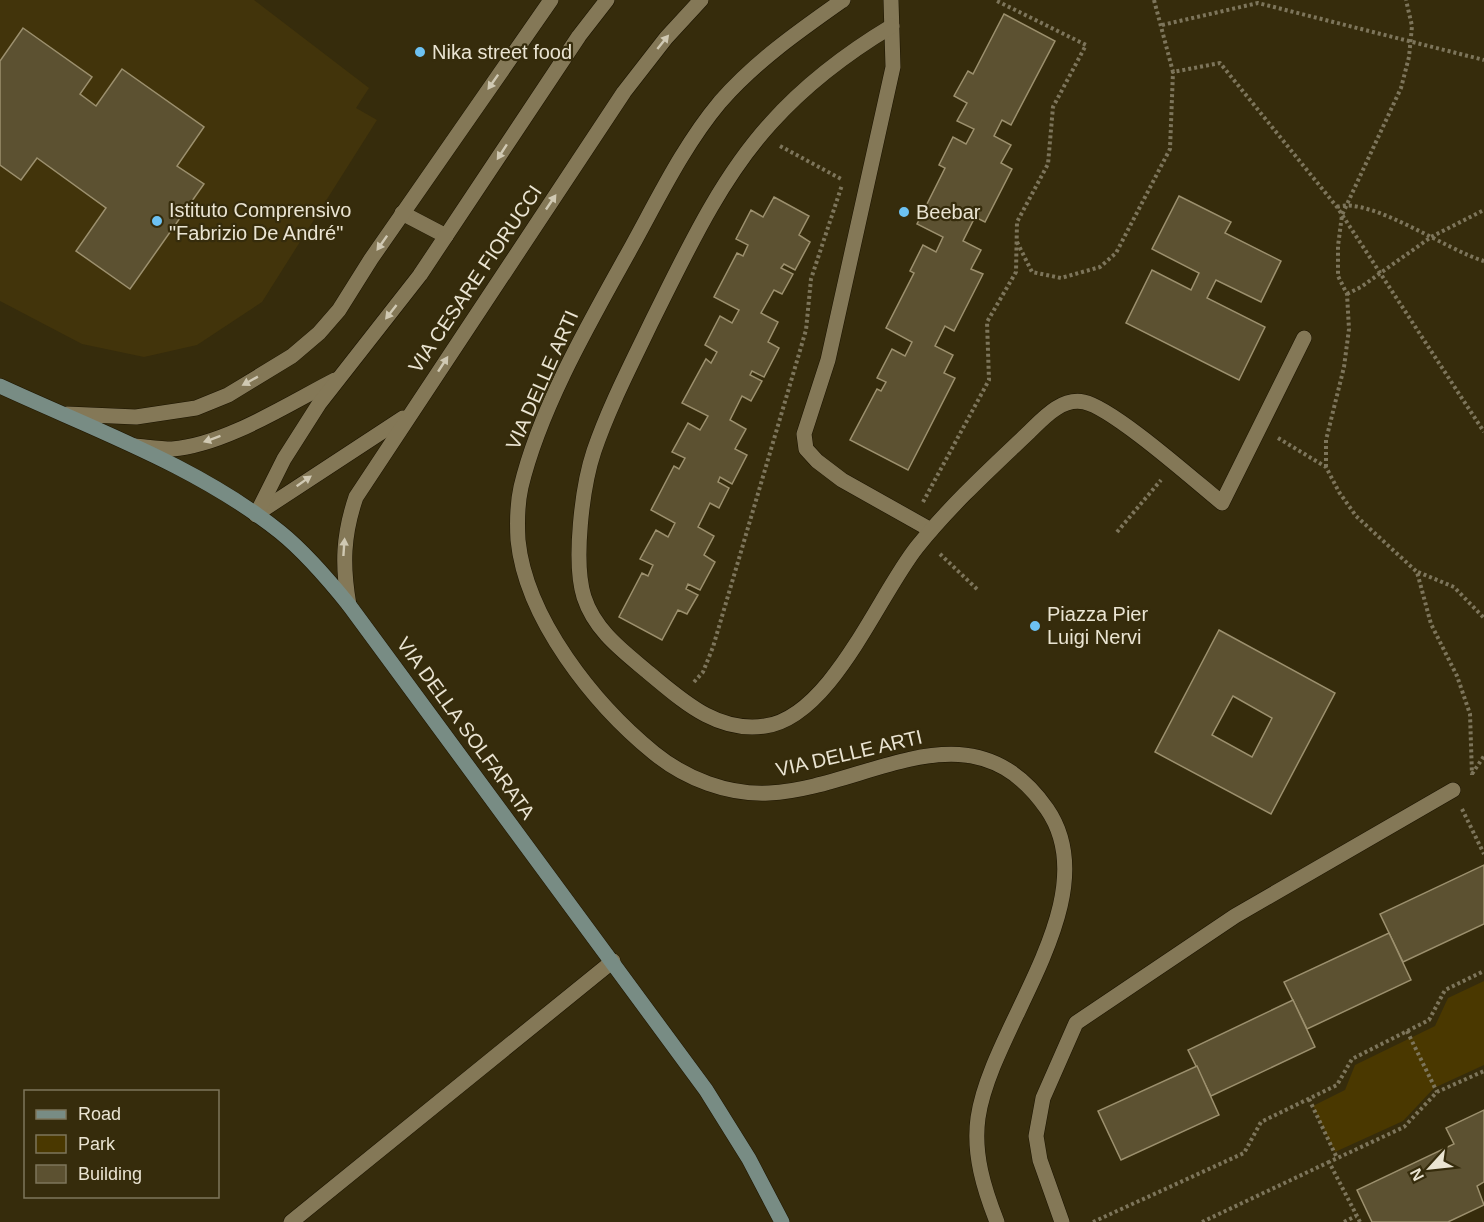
<svg xmlns="http://www.w3.org/2000/svg" width="1484" height="1222" viewBox="0 0 1484 1222" font-family="Helvetica,sans-serif">
<style>
.built{fill:#42340b}
.green{fill:#4a3800}
.building{fill:#5c5131;stroke:#9c906e;stroke-width:1.5;fill-rule:evenodd}
.lines{fill:none;stroke-linecap:round;stroke-linejoin:round}
.service-casing{stroke:#1c1400;stroke-width:16}
.minor-casing{stroke:#1c1400;stroke-width:16}
.tertiary-casing{stroke:#1c1400;stroke-width:16}
.secondary-casing{stroke:#1c1400;stroke-width:16}
.path{stroke:#7d755b;stroke-width:4;stroke-dasharray:3 3;stroke-linecap:butt}
.service{stroke:#847857;stroke-width:15}
.minor{stroke:#847857;stroke-width:15}
.tertiary{stroke:#847857;stroke-width:15}
.secondary{stroke:#788c84;stroke-width:15}
.oneway{fill:#d0c9b3}
.poi-dot{fill:#6dc2f3;stroke:#362c0c;stroke-width:2}
.labels{text-anchor:middle;stroke-width:4.5;stroke-linejoin:round;paint-order:stroke}
.poi-label{font-size:20px;fill:#eae4d2;stroke:#362c0c;text-anchor:start}
.street-label{font-size:20px;fill:#eae4d2;stroke:#362c0c}
</style>
<rect width="100%" height="100%" fill="#362c0c"/>
<!-- built -->
<polygon class="built" points="0,0 254,0 369,88 356,108 377,120 262,302 197,345 144,357 82,344 0,301"/>
<!-- green -->
<polygon class="green" points="1484,981 1484,1065 1434,1088 1403,1121 1335,1152 1313,1106 1345,1090 1355,1065 1435,1026 1448,998"/>
<!-- building -->
<g class="building">
<polygon points="1004,14 1055,41 1011,125 1002,120 994,136 1011,145 1001,163 1012,169 985,222 975,217 963,241 981,250 971,269 983,274 954,331 945,326 935,346 953,355 944,373 955,378 908,470 850,440 877,389 881,391 886,382 877,378 892,349 905,356 912,342 886,328 914,273 910,271 923,245 936,252 943,237 917,224 945,168 939,165 953,137 966,144 974,129 957,121 967,103 954,96 968,71 973,74"/>
<polygon points="23,28 92,77 80,94 96,106 122,69 204,127 177,166 204,184 130,289 76,251 106,208 37,158 21,180 0,165 0,61"/>
<polygon points="1179,196 1231,222 1225,233 1281,261 1261,302 1216,280 1207,298 1265,327 1239,380 1126,323 1152,270 1191,290 1199,273 1152,249"/>
<polygon points="774,197 809,216 799,235 810,242 795,270 784,264 781,268 793,274 782,294 774,290 761,313 778,322 768,342 779,348 764,377 752,371 750,375 762,381 751,401 742,396 730,420 746,429 735,449 747,455 732,484 720,477 718,482 729,488 719,508 710,503 698,527 714,536 704,555 715,562 700,590 688,584 686,589 698,595 687,614 678,610 662,640 619,617 642,573 648,576 653,565 640,559 656,530 668,537 675,523 651,510 674,466 679,469 685,458 672,452 688,423 700,430 708,416 682,403 706,359 711,363 717,352 705,345 720,316 732,323 739,310 714,297 737,253 743,256 748,245 736,239 751,210 763,217"/>
<path d="M1219 630 1335 693 1271 814 1155 752ZM1233 696 1272 718 1252 757 1212 735Z"/>
<polygon points="1484,865 1484,924 1403,962 1380,914"/>
<polygon points="1389,933 1411,980 1307,1029 1284,982"/>
<polygon points="1293,1000 1315,1047 1211,1096 1188,1050"/>
<polygon points="1197,1066 1219,1115 1121,1160 1098,1111"/>
<polygon points="1484,1110 1484,1182 1477,1186 1484,1205 1448,1222 1372,1222 1357,1190 1454,1144 1446,1128"/>
</g>
<g class="lines">
<defs>
<polyline id="service" points="1062,1222 1040,1160 1036,1136 1043,1098 1076,1023 1235,916 1453,790"/>
<g id="minor">
<path d="M843 0C799 31 756 61 720 102 684 145 659 197 632 246 592 318 540 407 521 487 517 505 517 522 518 540 526 619 594 704 654 753 686 779 728 795 769 793 868 788 971 699 1047 809 1109 899 991 1026 978 1118 973 1154 984 1189 997 1222"/>
<polyline points="891,0 893,67 828,360 804,434 806,449 817,461 842,480 931,530"/>
<path d="M892 26C847 53 806 84 771 123 719 180 685 255 651 323 631 365 609 407 594 451 582 487 573 562 584 597 595 631 623 651 649 673 683 701 717 733 765 726 831 717 878 596 917 547 950 506 988 471 1026 435 1041 421 1060 397 1084 402 1113 408 1195 481 1222 503L1304 338"/>
<polyline points="402,213 446,236"/>
<polyline points="67,414 136,417 196,408 228,395 292,356 319,333 339,310 371,259 551,0"/>
<polyline points="291,1222 613,961"/>
</g>
<g id="tertiary">
<path d="M135 446C147 447 160 449 172 449 225 445 288 404 335 380"/>
<polyline points="258,513 403,418"/>
<polyline points="256,515 284,459 319,404 420,275 579,36 607,0"/>
<path d="M349 605C342 565 343 535 356 497L624 92 666 38 701 0"/>
</g>
<path id="secondary" d="M0 386C95 430 197 466 280 532 306 553 328 579 349 605L706 1090 749 1159 782 1222"/>
</defs>
<!-- service casing -->
<use href="#service" class="service-casing"/>
<!-- minor casing -->
<use href="#minor" class="minor-casing"/>
<!-- tertiary casing -->
<use href="#tertiary" class="tertiary-casing"/>
<!-- secondary casing -->
<use href="#secondary" class="secondary-casing"/>
<!-- path -->
<g class="path">
<polyline points="1154,0 1173,72 1220,63 1337,207 1484,432"/>
<polyline points="1162,25 1258,3 1484,60"/>
<polyline points="780,146 843,180"/>
<path d="M1337 207C1370 196 1448 251 1484 261"/>
<polyline points="1017,242 1032,272 1061,278 1100,267 1116,253 1170,149 1173,72"/>
<polyline points="1347,294 1361,287 1431,237 1484,210"/>
<polyline points="1278,438 1326,467 1339,492 1356,516 1417,572 1431,624 1457,676 1470,714 1472,775"/>
<polyline points="1326,467 1326,440 1344,367 1349,329 1347,294 1338,276 1338,246 1342,215 1401,88 1409,57 1412,26 1406,0"/>
<polyline points="923,502 989,380 987,322 1016,272 1017,222 1048,164 1053,107 1086,45 995,0"/>
<polyline points="1117,532 1161,480"/>
<polyline points="940,554 979,591"/>
<polyline points="1418,572 1454,587 1484,618"/>
<polyline points="694,682 703,672 713,647 806,330 811,279 842,185"/>
<polyline points="1472,774 1484,756"/>
<polyline points="1462,809 1484,854"/>
<polyline points="1407,1031 1437,1092"/>
<polyline points="1309,1099 1337,1158"/>
<polyline points="1093,1222 1244,1153 1261,1122 1337,1085 1352,1059 1429,1020 1445,990 1484,971"/>
<polyline points="1202,1222 1329,1162"/>
<polyline points="1344,1222 1356,1216"/>
<polyline points="1360,1222 1329,1162 1404,1127 1437,1092 1484,1071"/>
</g>
<!-- service -->
<use href="#service" class="service"/>
<!-- minor -->
<use href="#minor" class="minor"/>
<!-- tertiary -->
<use href="#tertiary" class="tertiary"/>
<!-- secondary -->
<use href="#secondary" class="secondary"/>
</g>
<!-- one-way arrows -->
<defs><path id="oneway-solid" d="M-6-.8H1V-3.2L6.5 0L1 3.2V.8H-6Z" transform="scale(1.5)"/></defs>
<g class="oneway">
<use href="#oneway-solid" transform="translate(663 42) rotate(-51)"/>
<use href="#oneway-solid" transform="translate(493 82) rotate(125)"/>
<use href="#oneway-solid" transform="translate(502 152) rotate(123)"/>
<use href="#oneway-solid" transform="translate(551 202) rotate(-56)"/>
<use href="#oneway-solid" transform="translate(382 243) rotate(125)"/>
<use href="#oneway-solid" transform="translate(391 312) rotate(128)"/>
<use href="#oneway-solid" transform="translate(443 364) rotate(-57)"/>
<use href="#oneway-solid" transform="translate(250 381) rotate(151)"/>
<use href="#oneway-solid" transform="translate(212 439) rotate(160)"/>
<use href="#oneway-solid" transform="translate(304 481) rotate(-35)"/>
<use href="#oneway-solid" transform="translate(344 547) rotate(-86)"/>
</g>
<!-- markers -->
<g class="poi-dot">
<circle cx="420" cy="52" r="6"/>
<circle cx="904" cy="212" r="6"/>
<circle cx="157" cy="221" r="6"/>
<circle cx="1035" cy="626" r="6"/>
</g>
<g class="labels">
<!-- poi labels -->
<g class="poi-label">
<text x="432" y="59">Nika street food</text>
<text x="169" y="217">Istituto Comprensivo<tspan x="169" dy="23">"Fabrizio De André"</tspan></text>
<text x="916" y="219">Beebar</text>
<text x="1047" y="621">Piazza Pier<tspan x="1047" dy="23">Luigi Nervi</tspan></text>
</g>
<!-- street labels -->
<g class="street-label">
<text transform="translate(475 279) rotate(-56)" y="7">VIA CESARE FIORUCCI</text>
<text transform="translate(542 380) rotate(-66)" y="7">VIA DELLE ARTI</text>
<text transform="translate(466 728) rotate(54)" y="7">VIA DELLA SOLFARATA</text>
<text transform="translate(849 753) rotate(-13)" y="7">VIA DELLE ARTI</text>
</g>
</g>
<!-- legend -->
<rect x="24" y="1090" width="195" height="108" fill="#362c0c" stroke="#7e765b" stroke-width="1.5"/>
<rect x="36" y="1110" width="30" height="9" fill="#788c84" stroke="#7e765b" stroke-width="1.5"/>
<text x="78" y="1120" font-size="18" fill="#eae4d2">Road</text>
<rect x="36" y="1135" width="30" height="18" fill="#4a3800" stroke="#7e765b" stroke-width="1.5"/>
<text x="78" y="1150" font-size="18" fill="#eae4d2">Park</text>
<rect x="36" y="1165" width="30" height="18" fill="#5c5131" stroke="#7e765b" stroke-width="1.5"/>
<text x="78" y="1180" font-size="18" fill="#eae4d2">Building</text>
<!-- north arrow -->
<g transform="translate(1430 1168) rotate(243)" stroke="#362c0c" stroke-width="4.5" paint-order="stroke">
<path d="M0-4.5L10 22L0 15L-10 22Z" fill="#eae4d2"/>
<text y="-9" font-size="16" font-weight="bold" text-anchor="middle" fill="#eae4d2">N</text>
</g>
</svg>
